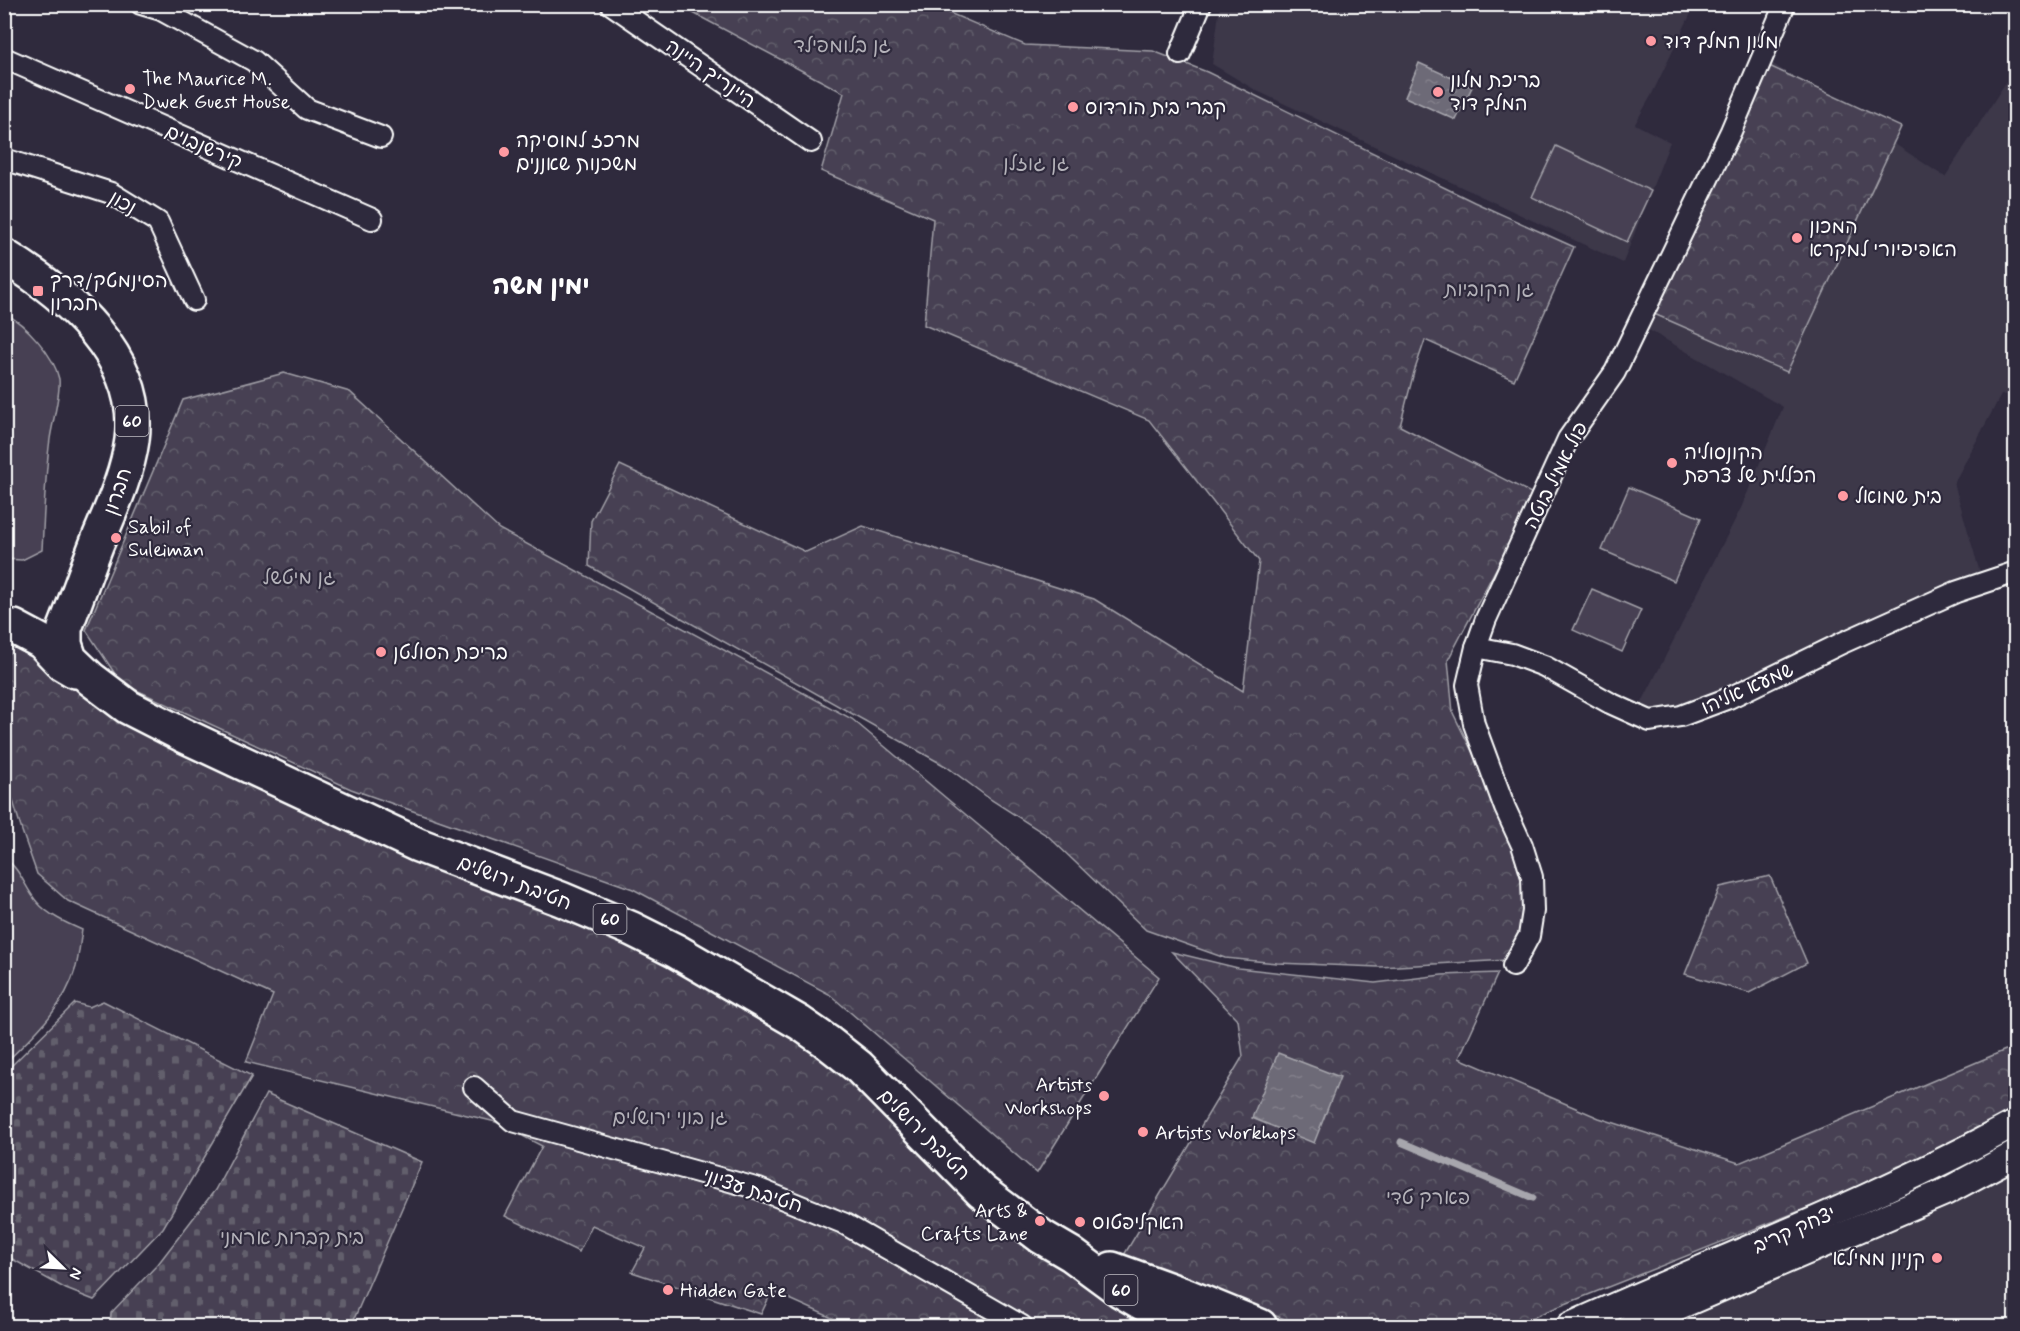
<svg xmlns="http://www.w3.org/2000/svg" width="2020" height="1331" viewBox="0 0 2020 1331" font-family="Mynerve,'Playpen Sans Hebrew',sans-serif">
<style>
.built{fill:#3c3749}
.grass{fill:#464152;stroke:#a2a0a8;stroke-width:1.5}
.cemetery{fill:url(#cemetery-stones);stroke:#a2a0a8;stroke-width:1.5}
.park{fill:url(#park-crowns);stroke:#a2a0a8;stroke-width:1.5}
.water{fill:url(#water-ripples);stroke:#a7a6ad;stroke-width:1.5}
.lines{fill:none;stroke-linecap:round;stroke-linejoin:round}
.stream{stroke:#a7a6ad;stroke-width:7}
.minor-casing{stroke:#fff;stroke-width:24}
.tertiary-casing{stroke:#fff;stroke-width:30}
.trunk-casing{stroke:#fff;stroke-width:38}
.minor{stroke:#2f2a3d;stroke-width:20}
.tertiary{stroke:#2f2a3d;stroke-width:26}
.trunk{stroke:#2f2a3d;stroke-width:33}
.poi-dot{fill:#ff9aa2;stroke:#2f2a3d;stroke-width:2}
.labels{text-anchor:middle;stroke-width:4.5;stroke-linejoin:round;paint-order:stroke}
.shield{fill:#2f2a3d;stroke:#c1bfc5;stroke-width:1.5}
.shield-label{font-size:18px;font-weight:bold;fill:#fff}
.poi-label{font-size:20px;fill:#fff;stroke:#2f2a3d;text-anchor:start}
.park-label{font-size:20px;fill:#b5b3ba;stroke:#2f2a3d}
.street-label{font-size:20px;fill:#fff;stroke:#2f2a3d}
.district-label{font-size:26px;font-weight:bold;fill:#fff;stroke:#2f2a3d}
</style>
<defs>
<pattern id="cemetery-stones" width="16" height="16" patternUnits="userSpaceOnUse" patternTransform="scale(1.5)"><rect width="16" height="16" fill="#464152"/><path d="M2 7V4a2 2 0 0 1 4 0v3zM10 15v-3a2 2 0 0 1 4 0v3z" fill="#625e6c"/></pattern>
<pattern id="park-crowns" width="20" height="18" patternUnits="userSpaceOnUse" patternTransform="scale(1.5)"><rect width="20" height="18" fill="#464152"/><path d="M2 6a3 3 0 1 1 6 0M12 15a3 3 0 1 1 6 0" fill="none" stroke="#625e6c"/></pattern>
<pattern id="water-ripples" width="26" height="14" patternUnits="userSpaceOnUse" patternTransform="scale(1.5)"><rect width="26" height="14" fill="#6d6a77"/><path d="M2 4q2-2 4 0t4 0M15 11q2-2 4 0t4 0" fill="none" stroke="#83808b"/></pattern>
</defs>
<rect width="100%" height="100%" fill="#2f2a3d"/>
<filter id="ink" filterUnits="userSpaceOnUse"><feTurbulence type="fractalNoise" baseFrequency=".0167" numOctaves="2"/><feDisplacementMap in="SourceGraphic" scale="12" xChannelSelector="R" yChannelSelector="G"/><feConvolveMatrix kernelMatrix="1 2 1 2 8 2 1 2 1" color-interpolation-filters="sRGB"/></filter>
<g filter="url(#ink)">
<!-- built -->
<g class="built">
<polygon points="1220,5 1695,5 1651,96 1635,124 1670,142 1623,263 1257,91 1212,64"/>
<polygon points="1761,56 1945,177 2015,68 2015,394 2001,395 1954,483 1981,576 1803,649 1726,693 1665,711 1638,710 1741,508 1783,407 1640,325"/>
<polygon points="2015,1163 2015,1326 1641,1326"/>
</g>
<!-- grass -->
<g class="grass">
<polygon points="1556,146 1651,191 1627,242 1532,197"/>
<path d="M4 313C26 324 54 355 59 379 61 393 52 424 50 439 45 475 44 513 42 550L22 560 5 559Z"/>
<polygon points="1629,487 1701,518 1674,581 1602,550"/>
<polygon points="1592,589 1641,610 1622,652 1573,630"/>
<path d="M5 859C20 868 25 888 37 902 48 915 66 923 82 930 80 942 79 955 76 967 65 1007 33 1036 5 1063Z"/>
</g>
<!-- cemetery -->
<g class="cemetery">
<polygon points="103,1001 252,1076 163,1228 94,1300 66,1289 5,1255 4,1073 75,1003 89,1007"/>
<polygon points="266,1094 422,1162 351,1326 110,1326 111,1313 158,1264 215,1190"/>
</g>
<!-- park -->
<g class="park">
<polygon points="678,5 945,5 947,12 1025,45 1153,51 1207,72 1474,202 1574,247 1514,380 1425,340 1414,372 1400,426 1535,495 1448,660 1453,713 1518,844 1526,876 1523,932 1508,960 1379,967 1277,963 1225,958 1146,930 1048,836 990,799 947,767 589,566 591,521 620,465 806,552 863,526 1094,599 1243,691 1259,561 1149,420 924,325 933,219 821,171 844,93"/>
<polygon points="1767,65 1901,127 1787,372 1652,313"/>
<polygon points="284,373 350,392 499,529 852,719 1159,977 1037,1173 829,994 633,889 351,789 121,683 86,630 183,400"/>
<polygon points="56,638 61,666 98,706 370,839 551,910 581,926 655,957 817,1051 978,1210 1040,1248 1143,1321 1143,1326 850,1326 772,1291 761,1314 632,1272 645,1248 592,1225 579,1252 505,1216 542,1146 496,1122 246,1062 273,995 68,901 37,874 22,831 8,784 5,778 5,641"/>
<polygon points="1770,876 1807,963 1749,993 1685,974 1720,887"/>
<polygon points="1172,952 1238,968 1375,983 1442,975 1498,973 1459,1058 1599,1118 1739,1163 2015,1046 2015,1112 1893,1174 1545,1312 1515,1326 1304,1326 1220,1296 1118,1265 1243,1056 1238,1020"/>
</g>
<!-- water -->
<g class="water">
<polygon points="1419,63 1472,87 1456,120 1405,97"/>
<polygon points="1278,1053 1340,1077 1314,1143 1252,1118"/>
</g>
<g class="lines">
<!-- stream -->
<polyline class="stream" points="1401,1142 1533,1198"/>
<defs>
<g id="minor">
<polyline points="141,4 161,10 254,61 307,109 381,137"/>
<polyline points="611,4 811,142"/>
<polyline points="1180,54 1201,4"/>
<polyline points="4,58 372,219"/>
<polyline points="4,159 111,193 158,222 194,300"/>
<polyline points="1476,647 1512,654 1544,666 1610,703 1650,721 1681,716 1729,698 1842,643 1956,592 2016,572"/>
<polyline points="1513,966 1529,936 1533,911 1532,877 1522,845 1505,808 1474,724 1467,685 1476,647 1486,619 1568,439 1615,372 1731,131 1785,4"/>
<polyline points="474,1087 513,1121 759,1189 843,1223 1022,1326"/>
</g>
<g id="tertiary">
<path d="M1570 1326C1719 1259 1872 1202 2016 1123"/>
<polyline points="1632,1326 1945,1192 2016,1154"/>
</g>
<g id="trunk">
<path d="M4 256C67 294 143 358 132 440 127 476 111 509 97 543 86 571 76 600 65 628V644L70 659 91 679 128 707 183 735 418 845 561 899 632 929 676 951 800 1023 826 1041 859 1067 981 1191 1042 1237 1071 1254 1120 1290 1182 1326"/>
<polyline points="14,627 42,642 63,664 75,671"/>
<polyline points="1112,1269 1187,1296 1260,1326"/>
</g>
</defs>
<!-- minor casing -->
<use href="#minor" class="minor-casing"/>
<!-- tertiary casing -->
<use href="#tertiary" class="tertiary-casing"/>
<!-- trunk casing -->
<use href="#trunk" class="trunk-casing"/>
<!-- minor -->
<use href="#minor" class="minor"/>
<!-- tertiary -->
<use href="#tertiary" class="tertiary"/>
<!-- trunk -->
<use href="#trunk" class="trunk"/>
</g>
</g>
<!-- markers -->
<g class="poi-dot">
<circle cx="1651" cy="41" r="6"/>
<circle cx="130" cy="89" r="6"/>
<circle cx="1438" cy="92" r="6"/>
<circle cx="1073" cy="107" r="6"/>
<circle cx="504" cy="152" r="6"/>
<circle cx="1797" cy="238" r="6"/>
<rect x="32" y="285" width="12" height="12" rx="3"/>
<circle cx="1672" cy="463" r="6"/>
<circle cx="1843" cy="496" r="6"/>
<circle cx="116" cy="538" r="6"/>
<circle cx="381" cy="652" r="6"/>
<circle cx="1104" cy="1096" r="6"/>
<circle cx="1143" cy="1132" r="6"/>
<circle cx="1040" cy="1221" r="6"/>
<circle cx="1080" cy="1222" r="6"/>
<circle cx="1937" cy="1258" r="6"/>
<circle cx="668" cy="1290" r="6"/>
</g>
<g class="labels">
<!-- shield labels -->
<g class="shield">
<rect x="115.5" y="406" width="33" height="30" rx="4.5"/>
<rect x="593.5" y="904" width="33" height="30" rx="4.5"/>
<rect x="1104.5" y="1275" width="33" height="30" rx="4.5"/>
</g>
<g class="shield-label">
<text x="132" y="427">60</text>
<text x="610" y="925">60</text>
<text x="1121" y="1296">60</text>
</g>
<!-- poi labels -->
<g class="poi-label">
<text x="1663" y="48">מלון המלך דוד</text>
<text x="142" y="85">The Maurice M.<tspan x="142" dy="23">Dwek Guest House</tspan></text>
<text x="1450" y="87">בריכת מלון<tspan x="1450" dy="23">המלך דוד</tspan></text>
<text x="1085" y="114">קברי בית הורדוס</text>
<text x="516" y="147">מרכז למוסיקה<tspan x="516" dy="23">משכנות שאננים</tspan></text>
<text x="1809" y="233">המכון<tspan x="1809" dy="23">האפיפיורי למקרא</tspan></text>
<text x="50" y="287">הסינמטק/דרך<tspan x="50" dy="23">חברון</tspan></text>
<text x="1684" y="459">הקונסוליה<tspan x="1684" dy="23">הכללית של צרפת</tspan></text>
<text x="1855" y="503">בית שמואל</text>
<text x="128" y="533">Sabil of<tspan x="128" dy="23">Suleiman</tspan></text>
<text x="393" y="659">בריכת הסולטן</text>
<text x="1092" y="1091" text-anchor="end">Artists<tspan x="1092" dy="23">Workshops</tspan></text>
<text x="1155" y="1139">Artists Workhops</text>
<text x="1028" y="1217" text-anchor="end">Arts &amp;<tspan x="1028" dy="23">Crafts Lane</tspan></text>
<text x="1092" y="1229">האקליפטוס</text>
<text x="1925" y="1265" text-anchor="end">קניון ממילא</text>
<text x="680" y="1297">Hidden Gate</text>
</g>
<!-- park labels -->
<g class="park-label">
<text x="842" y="52">גן בלומפילד</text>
<text x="1036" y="170">גן גוזלן</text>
<text x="1489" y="296">גן הקוביות</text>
<text x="299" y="584">גן מיטשל</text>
<text x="670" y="1124">גן בוני ירושלים</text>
<text x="1428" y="1204">פארק טדי</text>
<text x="292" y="1244">בית קברות ארמני</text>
</g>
<!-- street labels -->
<g class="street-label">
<text transform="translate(711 73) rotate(35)" y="7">היינריך היינה</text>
<text transform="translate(204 146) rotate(24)" y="7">קירשנבוים</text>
<text transform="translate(123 202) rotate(29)" y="7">נכון</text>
<text transform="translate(1555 475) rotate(-63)" y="7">פול אמיל בוטה</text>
<text transform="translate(117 491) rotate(-71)" y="7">חברון</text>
<text transform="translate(1747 688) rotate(-24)" y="7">שמעא אליהו</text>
<text transform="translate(515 882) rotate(21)" y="7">חטיבת ירושלים</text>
<text transform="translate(925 1134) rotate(45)" y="7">חטיבת ירושלים</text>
<text transform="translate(753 1190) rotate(18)" y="7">חטיבת עציוני</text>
<text transform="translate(1794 1229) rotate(-24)" y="7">יצחק קריב</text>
</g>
<!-- district labels -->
<g class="district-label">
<text x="541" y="294">ימין משה</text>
</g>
</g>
<!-- margin -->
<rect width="2020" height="1331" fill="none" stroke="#2f2a3d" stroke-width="24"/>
<rect x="12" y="12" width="1996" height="1307" fill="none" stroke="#fff" stroke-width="2" filter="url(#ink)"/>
<!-- north arrow -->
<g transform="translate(63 1268) rotate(114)" stroke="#2f2a3d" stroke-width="4.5" paint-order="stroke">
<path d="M0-4.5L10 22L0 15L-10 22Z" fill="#ffffff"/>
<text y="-9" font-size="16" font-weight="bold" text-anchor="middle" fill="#ffffff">N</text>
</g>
</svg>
